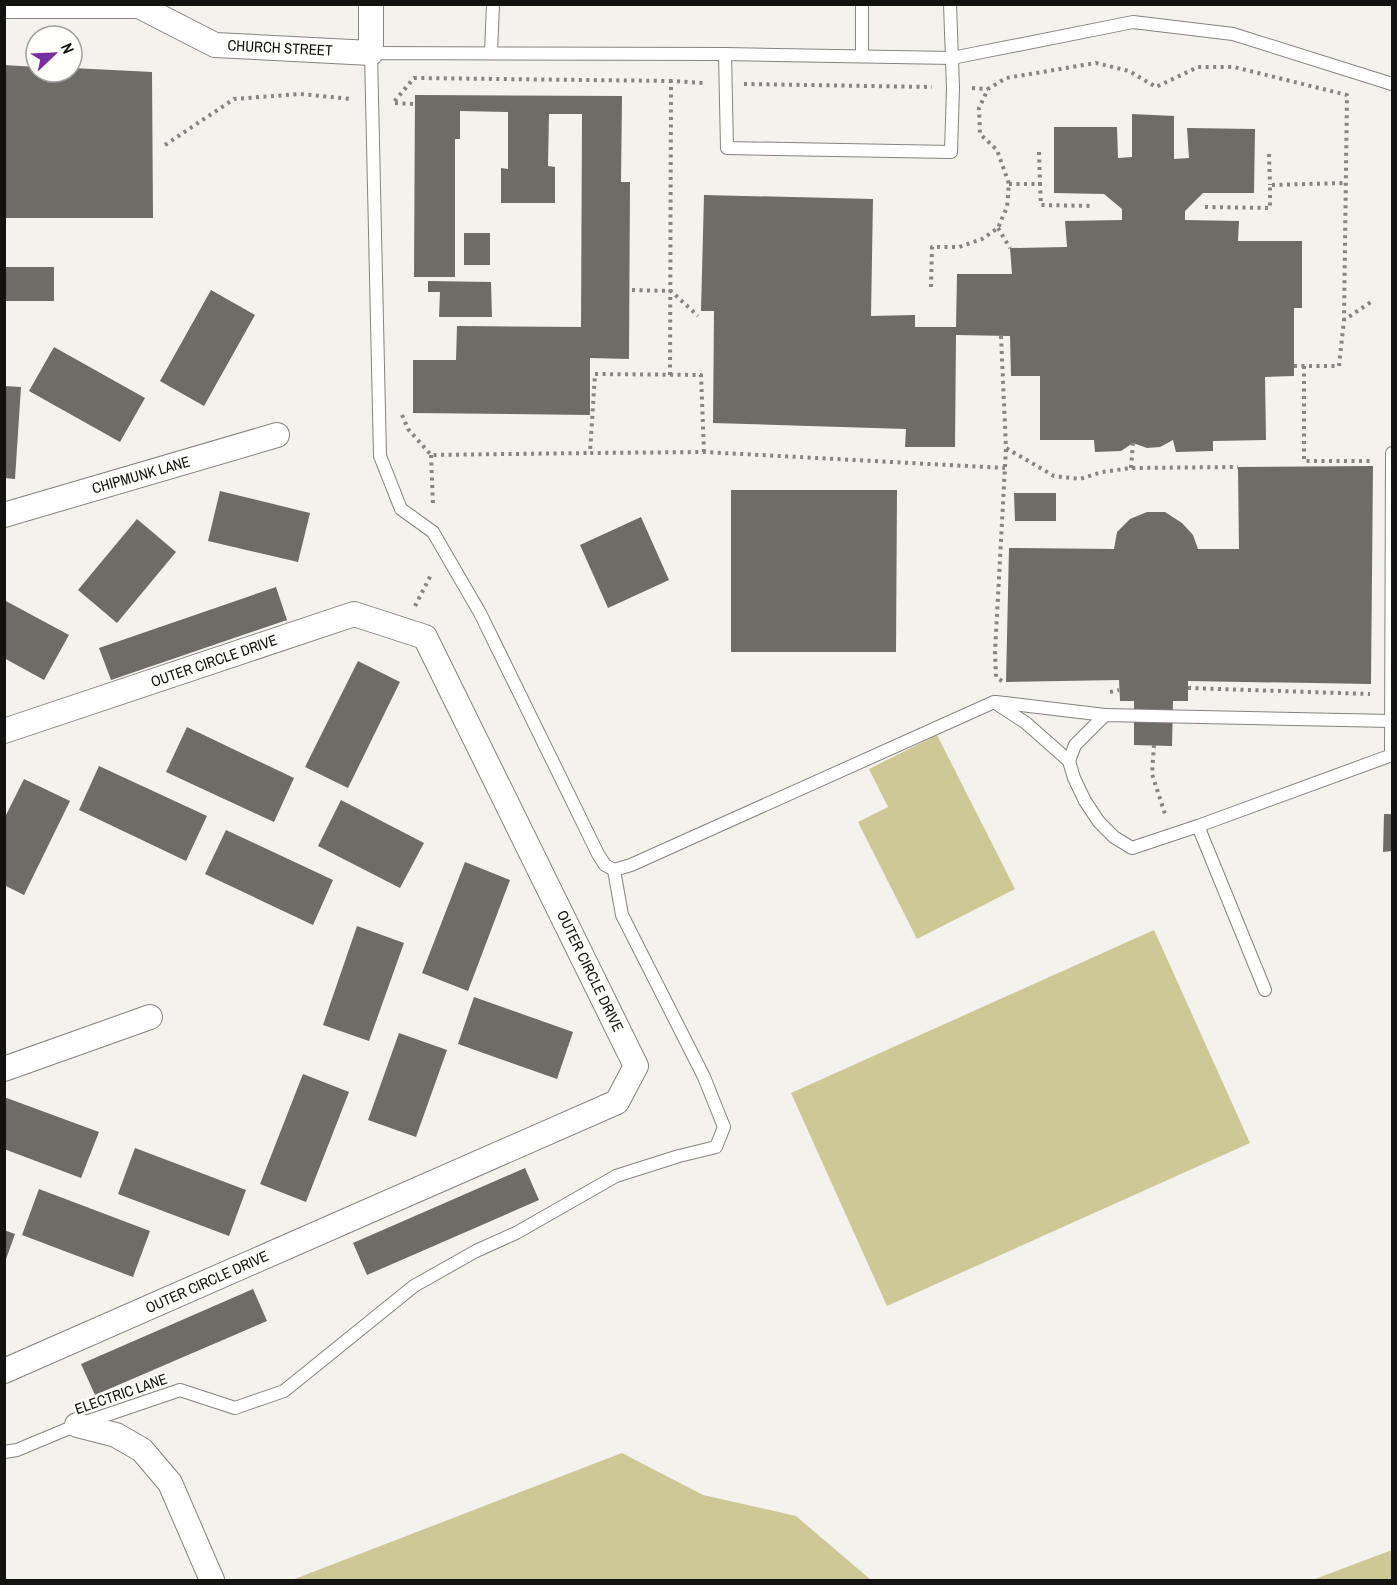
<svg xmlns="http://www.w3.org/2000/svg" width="1397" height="1585" viewBox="0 0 1397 1585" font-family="'Archivo Narrow',sans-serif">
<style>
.green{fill:#cec796}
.building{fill:#6d6c67}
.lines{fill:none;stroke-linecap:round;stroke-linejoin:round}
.lane-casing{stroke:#85847f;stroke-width:14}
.street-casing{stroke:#85847f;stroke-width:26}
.path{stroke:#868582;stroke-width:4;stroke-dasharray:3 4.5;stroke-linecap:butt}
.lane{stroke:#fff;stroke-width:12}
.street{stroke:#fff;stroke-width:24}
.labels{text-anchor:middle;stroke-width:5;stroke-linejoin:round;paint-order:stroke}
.street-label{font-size:15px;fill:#121210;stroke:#fffffe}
</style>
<rect width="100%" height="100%" fill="#f3f2ed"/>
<!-- green -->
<g class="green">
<polygon points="937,735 1015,889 917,939 858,822 888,807 869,769"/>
<polygon points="1154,930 1250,1143 887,1306 791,1093"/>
<polygon points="622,1453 703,1495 796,1516 871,1580 292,1580"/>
<polygon points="1392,1550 1392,1580 1313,1580 1315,1579"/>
</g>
<!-- building -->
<g class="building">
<polygon points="4,65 36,67 36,72 72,72 72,68 152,72 153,218 4,218"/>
<polygon points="415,95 622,96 621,182 630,182 629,359 590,358 590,415 413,413 413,360 456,360 457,326 581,327 582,114 549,114 548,166 555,167 555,203 501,203 501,168 508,169 508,112 460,111 460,139 455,139 455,277 414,277"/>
<polygon points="1132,114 1174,116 1174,159 1189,158 1187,128 1255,129 1254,193 1203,193 1185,211 1185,220 1239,221 1238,241 1302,241 1302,308 1294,308 1294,376 1265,377 1266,440 1213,441 1213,451 1176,452 1173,440 1160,447 1147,448 1133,443 1121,451 1095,452 1094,440 1040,440 1040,376 1011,376 1010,336 956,335 955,447 905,447 906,429 713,423 714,311 701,311 704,195 873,199 871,316 915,315 915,327 956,327 957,274 1012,274 1010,248 1067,247 1065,221 1122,220 1122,209 1104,194 1054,193 1054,127 1117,127 1118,158 1132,157"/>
<rect x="464" y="233" width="26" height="32"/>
<rect x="4" y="267" width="50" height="34"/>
<polygon points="428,281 491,282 492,317 439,317 440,292 428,292"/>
<polygon points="211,290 255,315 204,406 160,381"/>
<polygon points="54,347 145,398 120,442 29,391"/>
<polygon points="4,386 21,387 15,479 4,478"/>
<polygon points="1373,466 1371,684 1188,681 1188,701 1173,701 1172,746 1134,745 1134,701 1120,701 1119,680 1006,682 1009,548 1114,549 1117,532 1130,519 1147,512 1165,512 1182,523 1193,535 1198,549 1239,549 1238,467"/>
<polygon points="731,490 897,490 896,652 731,652"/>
<polygon points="220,491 310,513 298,562 208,541"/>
<polygon points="1014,493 1056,493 1056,521 1015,521"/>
<polygon points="641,517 669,580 608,608 580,545"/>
<polygon points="137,519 176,552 117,623 78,590"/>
<polygon points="276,587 287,620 111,680 99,648"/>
<polygon points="4,600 69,635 44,680 4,658"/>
<polygon points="358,661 400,682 348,788 305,767"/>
<polygon points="187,727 294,778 274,822 166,772"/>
<polygon points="99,766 207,816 186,861 79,810"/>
<polygon points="24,779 70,801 24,895 4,885 4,819"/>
<polygon points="341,800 424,843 400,888 318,846"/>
<polygon points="1384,814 1392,814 1392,851 1383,852"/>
<polygon points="226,830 333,880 313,925 205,874"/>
<polygon points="465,862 510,880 468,991 422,973"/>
<polygon points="357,926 404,943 369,1041 323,1025"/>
<polygon points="474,997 573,1032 557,1079 458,1044"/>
<polygon points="399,1033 447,1050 416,1137 368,1120"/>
<polygon points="303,1074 349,1092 306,1202 260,1184"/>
<polygon points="4,1097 99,1132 81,1178 4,1149"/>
<polygon points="135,1148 246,1190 229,1236 118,1194"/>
<polygon points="525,1168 539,1200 367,1275 353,1243"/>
<polygon points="39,1189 150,1231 133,1277 22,1235"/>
<polygon points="4,1230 15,1234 5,1262 4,1262"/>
<polygon points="253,1289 267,1321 95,1395 81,1364"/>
</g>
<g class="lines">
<defs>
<g id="lane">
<polyline points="862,4 862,56"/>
<polyline points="491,53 493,4"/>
<polyline points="725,54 727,148 951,152 953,88 950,4"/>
<polyline points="1392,84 1233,34 1133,22 952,58 725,54 371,53 380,456 401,509 433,532 480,613 598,854 605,865 614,870 631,865 994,702 1026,723 1069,761 1074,778 1085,801 1099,822 1114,837 1132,848 1198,826 1392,755"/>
<polyline points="996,702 1105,715"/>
<polyline points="1391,755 1392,453"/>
<polyline points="1069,761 1075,745 1105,715 1391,721"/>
<polyline points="1198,826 1265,990"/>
<polyline points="4,1452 17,1450 77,1425 180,1390 235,1408 284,1391 414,1286 476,1251 516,1233 616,1176 679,1156 716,1147 724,1127 704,1077 622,915 614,870"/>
</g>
<g id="street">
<polyline points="4,6 139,6 215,45 371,53 371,4"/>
<polyline points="4,515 277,435"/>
<polyline points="4,731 354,614 425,637 636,1066 617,1102 4,1371"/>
<polyline points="4,1069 150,1017"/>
<polyline points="77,1425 116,1435 142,1450 170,1483 212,1580"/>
</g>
</defs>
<!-- lane casing -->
<use href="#lane" class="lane-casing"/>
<!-- street casing -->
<use href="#street" class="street-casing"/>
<!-- path -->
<g class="path">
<polyline points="744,84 932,87"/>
<polyline points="972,88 988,89"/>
<polyline points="413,104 393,103 414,78 671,81"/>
<polyline points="165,145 234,99 300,94 351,99"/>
<polyline points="1039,152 1040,184"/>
<polyline points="1269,154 1270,185"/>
<polyline points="1009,184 1040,184 1041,205 1094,206"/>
<polyline points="1205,207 1270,208 1270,185 1345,183"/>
<polyline points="998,228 1010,248"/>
<polyline points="931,287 932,247 959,247 982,239 998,228 1007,207 1009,184 997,150 980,134 979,108 988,89 1006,78 1096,63 1129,71 1156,87 1198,67 1234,67 1347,95 1344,320"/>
<polyline points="632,290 671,291 698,316"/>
<polyline points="1001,336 1006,448 1054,476 1080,479 1102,472 1131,468 1238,467"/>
<polyline points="1294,366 1339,366 1344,320 1374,300"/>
<polyline points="1304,366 1304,461 1373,461"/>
<polyline points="670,375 671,81 704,83"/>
<polyline points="402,415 408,429 431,455 590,453"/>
<polyline points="704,452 701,375 595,374 590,453 704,452 1005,468"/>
<polyline points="431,455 433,505"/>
<polyline points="1131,468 1133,443"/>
<polyline points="415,606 432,573"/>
<polyline points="1002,681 996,677 995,652 1006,448"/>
<polyline points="1188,688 1370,694"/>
<polyline points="1110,692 1119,690"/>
<polyline points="1154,745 1152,774 1165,814"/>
</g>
<!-- lane -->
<use href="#lane" class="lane"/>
<!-- street -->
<use href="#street" class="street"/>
</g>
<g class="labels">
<!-- street labels -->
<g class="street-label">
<text transform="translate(280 48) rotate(3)" y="5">CHURCH STREET</text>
<text transform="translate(141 475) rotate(-16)" y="5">CHIPMUNK LANE</text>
<text transform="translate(214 661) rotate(-19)" y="5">OUTER CIRCLE DRIVE</text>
<text transform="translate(590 971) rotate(64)" y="5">OUTER CIRCLE DRIVE</text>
<text transform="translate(207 1282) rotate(-24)" y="5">OUTER CIRCLE DRIVE</text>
<text transform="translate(121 1394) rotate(-19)" y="5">ELECTRIC LANE</text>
</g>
</g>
<!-- border -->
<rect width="1397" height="1585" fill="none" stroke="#121210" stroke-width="12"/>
<!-- north arrow -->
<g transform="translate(54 54) rotate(67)"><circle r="28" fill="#fffffe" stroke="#a0a09f" stroke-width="1.5"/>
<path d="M0-4.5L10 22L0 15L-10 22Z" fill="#782ea0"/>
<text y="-9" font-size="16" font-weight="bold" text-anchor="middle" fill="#121210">N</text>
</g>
</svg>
